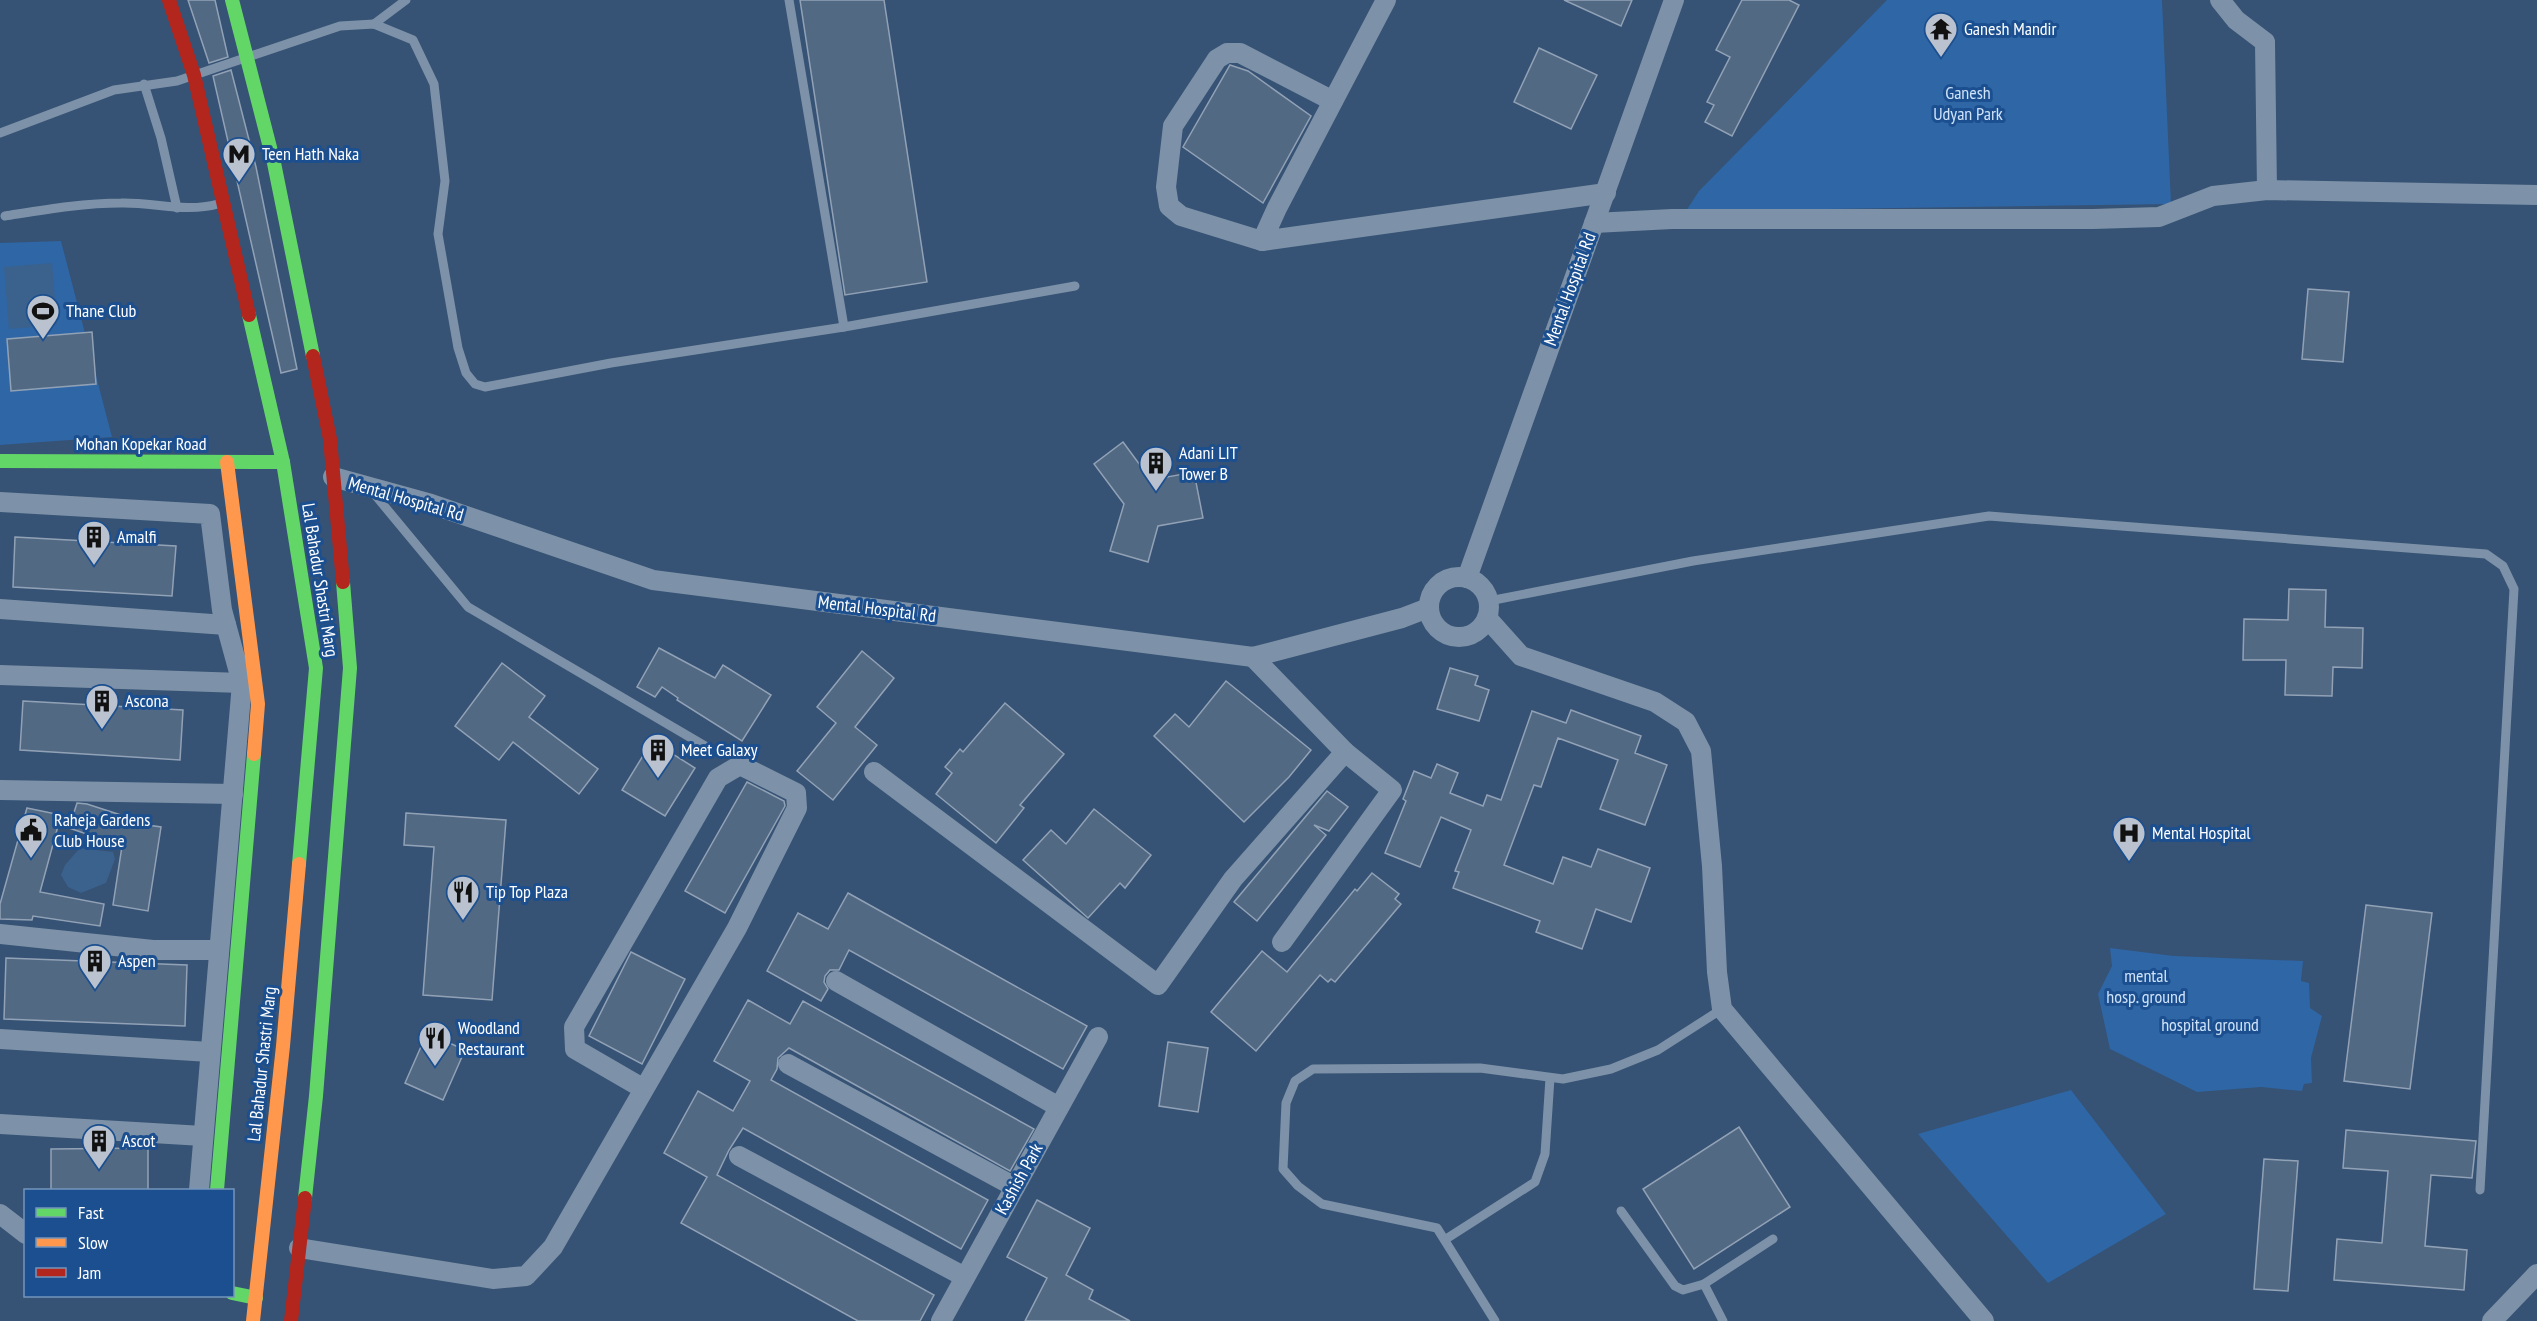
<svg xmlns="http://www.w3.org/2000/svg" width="2537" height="1321" viewBox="0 0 2537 1321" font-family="'PT Sans Narrow',sans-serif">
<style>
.green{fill:#2f66a5}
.water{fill:#3b618d}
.building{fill:#526984;stroke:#92a2b6;stroke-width:1.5}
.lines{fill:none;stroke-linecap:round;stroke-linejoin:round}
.lane{stroke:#7d92a8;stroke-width:9}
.street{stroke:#7d92a8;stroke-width:20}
.fast{stroke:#63d668;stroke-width:14}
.slow{stroke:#ff974d;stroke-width:14}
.jam{stroke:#b3261e;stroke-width:14}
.labels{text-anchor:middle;stroke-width:6;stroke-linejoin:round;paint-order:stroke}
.poi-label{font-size:18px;fill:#fff;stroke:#1b4f8f;text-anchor:start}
.park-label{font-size:18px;fill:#cfe3fa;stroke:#1b4f8f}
.street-label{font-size:18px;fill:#fff;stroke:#1b4f8f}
</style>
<rect width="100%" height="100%" fill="#365274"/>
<!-- green -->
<g class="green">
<polygon points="1887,0 2162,0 2171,204 1686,211 1699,191"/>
<polygon points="61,241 112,437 0,445 0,243"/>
<polygon points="2110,948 2174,956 2303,961 2301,981 2309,983 2310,1008 2322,1016 2311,1058 2312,1083 2304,1084 2302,1091 2261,1087 2197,1092 2110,1049 2098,994 2112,966"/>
<polygon points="2071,1090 2166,1214 2048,1283 1918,1134"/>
</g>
<!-- water -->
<g class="water">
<polygon points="52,263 57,325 9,329 4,267"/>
<polygon points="80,848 113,852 115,859 106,883 81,893 68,887 61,875 65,865"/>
</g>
<!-- building -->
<g class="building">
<polygon points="188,0 215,0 228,57 209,63"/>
<polygon points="800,0 884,0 927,282 845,295"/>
<polygon points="1564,0 1632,0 1621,26"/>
<polygon points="1742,0 1789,0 1799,5 1732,136 1705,122 1714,105 1707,102 1730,57 1716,50"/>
<polygon points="1539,48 1597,75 1571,129 1514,102"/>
<polygon points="1230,65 1248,71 1311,116 1263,203 1183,147"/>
<polygon points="231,70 256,167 297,369 281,373 213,76"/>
<polygon points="2308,289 2349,292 2343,362 2302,359"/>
<polygon points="92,332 96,384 11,391 7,339"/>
<polygon points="1123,442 1151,480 1194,472 1203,518 1158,526 1148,562 1110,551 1124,504 1094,464"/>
<polygon points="15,537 176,546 172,596 13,587"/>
<polygon points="2289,589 2326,590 2325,627 2363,628 2362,668 2333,667 2332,696 2285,695 2286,660 2243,660 2244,619 2288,620"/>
<polygon points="659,648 715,678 723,665 771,695 742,741 677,700 678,698 662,687 655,697 637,687"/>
<polygon points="862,651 894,678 855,727 877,745 833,800 797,771 836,723 817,707"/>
<polygon points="502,663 545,696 529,717 598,769 579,794 513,742 499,760 455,726"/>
<polygon points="1450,668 1478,676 1475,685 1489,690 1479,721 1437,709"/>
<polygon points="1226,681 1311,750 1289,777 1244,822 1154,736 1175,714 1189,727"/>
<polygon points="23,701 183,710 180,760 20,750"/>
<polygon points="1005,703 1064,754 1020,805 1024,808 996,843 936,794 952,773 945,767 960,749 963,752"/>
<polygon points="1571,710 1641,736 1635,753 1667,765 1645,825 1600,809 1618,760 1558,738 1541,787 1534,785 1504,865 1553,884 1563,857 1591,867 1598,849 1650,868 1631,922 1596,909 1582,949 1536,932 1540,921 1453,888 1459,872 1455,871 1471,830 1441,817 1420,867 1385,853 1406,801 1403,799 1414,771 1431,778 1437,764 1458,773 1450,793 1483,806 1487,795 1501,800 1532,711 1566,723"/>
<polygon points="652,741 695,768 665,816 622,790"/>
<polygon points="747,782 784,801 785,806 725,913 685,891"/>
<polygon points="1327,791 1348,807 1329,831 1314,825 1326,835 1257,921 1234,902"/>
<polygon points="77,803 87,804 121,815 119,821 161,827 148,911 113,905 122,846 69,828"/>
<polygon points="27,808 61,815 40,892 104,904 100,926 33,916 32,920 0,919 0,904"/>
<polygon points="1094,809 1151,855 1125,888 1120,883 1088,918 1023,860 1051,830 1066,844"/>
<polygon points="406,813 506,820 492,1000 423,995 434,847 404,845"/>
<polygon points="1372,873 1399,894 1395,899 1401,904 1335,982 1331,979 1328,982 1320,975 1256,1051 1211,1012 1262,951 1287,972 1355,889 1357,891"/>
<polygon points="848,893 1087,1026 1063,1069 849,950 839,970 830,970 825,976 824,982 828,989 821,1001 767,971 798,913 828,929"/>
<polygon points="2366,905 2432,913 2410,1089 2344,1081"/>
<polygon points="631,952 685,979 642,1064 589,1036"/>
<polygon points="6,958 187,965 185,1026 4,1019"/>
<polygon points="748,1000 790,1024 803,1001 1034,1129 1010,1171 789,1048 778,1058 777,1069 771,1080 988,1200 961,1249 743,1128 729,1150 717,1175 934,1295 920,1321 858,1321 681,1223 707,1177 664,1153 698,1091 733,1111 750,1081 714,1061"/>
<polygon points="427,1033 465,1050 443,1100 405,1083"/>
<polygon points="1168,1042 1208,1048 1198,1112 1159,1106"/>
<polygon points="1739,1127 1790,1207 1694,1269 1643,1189"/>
<polygon points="2346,1130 2476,1141 2472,1178 2431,1175 2425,1246 2467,1250 2464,1290 2334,1280 2337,1239 2382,1243 2388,1171 2343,1168"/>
<polygon points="148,1148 148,1191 51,1191 51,1149"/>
<polygon points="2264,1159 2298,1161 2288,1291 2254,1289"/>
<polygon points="1037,1200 1090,1228 1066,1275 1093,1290 1089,1299 1130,1321 1025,1321 1047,1278 1007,1257"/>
</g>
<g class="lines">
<!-- lane -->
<g class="lane">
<polyline points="789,0 844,327"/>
<polyline points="374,24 406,0"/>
<polyline points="144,84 161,138 177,208"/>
<polyline points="0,133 114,90 177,81 340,26 374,24 413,40 434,84 445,181 438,234 458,348 466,373 475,384 485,387 611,363 844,327 1075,286"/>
<path d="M5 216C43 210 82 203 121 203 153 202 185 213 218 204"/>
<polyline points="371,490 468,607 705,746"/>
<polyline points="1489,601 1693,561 1989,516 2486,554 2503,566 2514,589 2480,1190"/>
<polyline points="1621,1211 1675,1286 1683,1290 1704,1284 1723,1321"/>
<polyline points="1446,1239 1535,1182 1545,1154 1550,1078"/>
<polyline points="1704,1284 1773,1239"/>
<polyline points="1495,1321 1437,1228 1322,1204 1298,1186 1283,1169 1286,1103 1295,1081 1313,1069 1480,1068 1563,1079 1611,1069 1658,1050 1722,1009"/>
</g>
<!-- street -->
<g class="street">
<polyline points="1386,0 1277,208 1262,241 1606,193"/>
<polyline points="2220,0 2236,20 2265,42 2267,190"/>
<polyline points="1594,223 1672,219 2093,219 2159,217 2213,196 2267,190 2537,195"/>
<polyline points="1262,241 1181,216 1169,206 1166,187 1173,126 1217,59 1227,53 1240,53 1333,101"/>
<polyline points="333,477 431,504 653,580 1253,657 1402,618 1428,608"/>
<polyline points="0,502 210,514 222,610 242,683 199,1190"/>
<circle cx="1459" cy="607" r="30"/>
<polyline points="1467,578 1674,0"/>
<polyline points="0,609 226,625"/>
<polyline points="1487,618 1521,656 1655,702 1686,722 1701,751 1712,866 1717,972 1722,1009 1984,1321"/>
<polyline points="0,675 242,683"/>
<polyline points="874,772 1158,985 1233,879 1345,752 1253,657"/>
<polyline points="0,790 233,794"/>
<polyline points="0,934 153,950 219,950"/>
<polyline points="1282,942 1392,790 1345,752"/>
<polyline points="836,981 1059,1107"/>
<polyline points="0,1039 210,1052"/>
<polyline points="788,1064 1015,1187"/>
<polyline points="0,1124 203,1136"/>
<polyline points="739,1156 965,1277"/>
<polyline points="0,1214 26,1234"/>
<polyline points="299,1248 493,1279 526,1276 553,1247 737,928 797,808 796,793 740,765 718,778 574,1027 575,1049 644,1089"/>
<polyline points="941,1321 1098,1037"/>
<polyline points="2492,1321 2537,1274"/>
</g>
<!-- fast -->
<g class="fast">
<polyline points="232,0 274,163 313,356"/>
<polyline points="249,315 283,462 316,668 299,864"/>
<polyline points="0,461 283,462"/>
<polyline points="217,1190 254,754"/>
<polyline points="305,1198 316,1096 350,668 343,582"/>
<polyline points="232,1293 256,1298"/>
</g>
<!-- slow -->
<g class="slow">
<polyline points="227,462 258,704 254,754"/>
<polyline points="253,1321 283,1046 299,864"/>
</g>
<!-- jam -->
<g class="jam">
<polyline points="169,0 194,75 249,315"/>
<polyline points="313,356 330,439 343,582"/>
<polyline points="291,1321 305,1198"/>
</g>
</g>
<!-- icons -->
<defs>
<symbol id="temple-pin" viewBox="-11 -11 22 30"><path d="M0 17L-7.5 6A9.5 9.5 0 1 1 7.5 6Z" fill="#b9c2ce" stroke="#1b4f8f"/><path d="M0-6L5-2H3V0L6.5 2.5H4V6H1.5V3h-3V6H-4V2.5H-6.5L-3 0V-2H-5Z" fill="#111"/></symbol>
<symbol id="metro-pin" viewBox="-11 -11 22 30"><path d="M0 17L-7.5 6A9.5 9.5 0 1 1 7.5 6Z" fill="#b9c2ce" stroke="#1b4f8f"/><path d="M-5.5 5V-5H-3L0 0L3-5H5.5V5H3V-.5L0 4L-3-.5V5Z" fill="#111"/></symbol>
<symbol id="stadium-pin" viewBox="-11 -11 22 30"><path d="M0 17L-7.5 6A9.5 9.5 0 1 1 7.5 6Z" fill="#b9c2ce" stroke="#1b4f8f"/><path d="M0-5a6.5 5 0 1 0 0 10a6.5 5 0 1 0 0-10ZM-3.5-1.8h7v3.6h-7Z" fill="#111"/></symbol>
<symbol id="building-pin" viewBox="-11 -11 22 30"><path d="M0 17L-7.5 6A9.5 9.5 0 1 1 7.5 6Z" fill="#b9c2ce" stroke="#1b4f8f"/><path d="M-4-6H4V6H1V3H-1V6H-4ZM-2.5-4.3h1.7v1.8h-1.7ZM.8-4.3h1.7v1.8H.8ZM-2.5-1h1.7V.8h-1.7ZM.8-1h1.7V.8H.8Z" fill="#111"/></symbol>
<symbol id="civic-pin" viewBox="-11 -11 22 30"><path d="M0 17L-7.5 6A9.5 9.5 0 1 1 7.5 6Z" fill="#b9c2ce" stroke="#1b4f8f"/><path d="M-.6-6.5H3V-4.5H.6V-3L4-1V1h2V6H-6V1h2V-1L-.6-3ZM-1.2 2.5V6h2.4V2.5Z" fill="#111"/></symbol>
<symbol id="hospital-pin" viewBox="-11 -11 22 30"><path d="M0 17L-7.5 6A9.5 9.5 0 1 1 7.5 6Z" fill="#b9c2ce" stroke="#1b4f8f"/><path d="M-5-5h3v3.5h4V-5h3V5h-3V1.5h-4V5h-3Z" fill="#111"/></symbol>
<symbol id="restaurant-pin" viewBox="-11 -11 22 30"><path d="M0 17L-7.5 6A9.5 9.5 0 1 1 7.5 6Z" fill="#b9c2ce" stroke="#1b4f8f"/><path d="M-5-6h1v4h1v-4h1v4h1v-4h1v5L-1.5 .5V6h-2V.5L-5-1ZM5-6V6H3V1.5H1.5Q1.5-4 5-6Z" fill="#111"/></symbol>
</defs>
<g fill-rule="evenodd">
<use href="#temple-pin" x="1922" y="10" width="38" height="52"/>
<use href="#metro-pin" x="220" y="135" width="38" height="52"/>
<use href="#stadium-pin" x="24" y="292" width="38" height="52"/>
<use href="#building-pin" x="1137" y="444" width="38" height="52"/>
<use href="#building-pin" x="75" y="518" width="38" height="52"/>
<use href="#building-pin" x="83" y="682" width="38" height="52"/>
<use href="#building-pin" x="639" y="731" width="38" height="52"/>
<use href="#civic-pin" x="12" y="811" width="38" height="52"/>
<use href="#hospital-pin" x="2110" y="814" width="38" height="52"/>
<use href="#restaurant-pin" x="444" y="873" width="38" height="52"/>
<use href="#building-pin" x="76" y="942" width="38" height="52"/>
<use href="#restaurant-pin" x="416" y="1019" width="38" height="52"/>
<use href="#building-pin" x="80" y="1122" width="38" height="52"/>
</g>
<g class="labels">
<!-- poi labels -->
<g class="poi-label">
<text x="1964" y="35">Ganesh Mandir</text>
<text x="262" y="160">Teen Hath Naka</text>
<text x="66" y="317">Thane Club</text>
<text x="1179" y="459">Adani LIT<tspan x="1179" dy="21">Tower B</tspan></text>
<text x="117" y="543">Amalfi</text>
<text x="125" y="707">Ascona</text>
<text x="681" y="756">Meet Galaxy</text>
<text x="54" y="826">Raheja Gardens<tspan x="54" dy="21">Club House</tspan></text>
<text x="2152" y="839">Mental Hospital</text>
<text x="486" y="898">Tip Top Plaza</text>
<text x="118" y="967">Aspen</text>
<text x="458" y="1034">Woodland<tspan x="458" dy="21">Restaurant</tspan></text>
<text x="122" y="1147">Ascot</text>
</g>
<!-- park labels -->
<g class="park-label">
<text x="1968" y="99">Ganesh<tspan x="1968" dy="21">Udyan Park</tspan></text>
<text x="2146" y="982">mental<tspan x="2146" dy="21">hosp. ground</tspan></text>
<text x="2210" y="1031">hospital ground</text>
</g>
<!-- street labels -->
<g class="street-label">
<text transform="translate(1570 289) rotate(-70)" y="6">Mental Hospital Rd</text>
<text x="141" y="450">Mohan Kopekar Road</text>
<text transform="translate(406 499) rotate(16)" y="6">Mental Hospital Rd</text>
<text transform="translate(320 580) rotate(81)" y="6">Lal Bahadur Shastri Marg</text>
<text transform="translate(877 609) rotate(7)" y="6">Mental Hospital Rd</text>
<text transform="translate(262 1064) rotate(-84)" y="6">Lal Bahadur Shastri Marg</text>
<text transform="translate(1019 1179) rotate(-61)" y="6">Kashish Park</text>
</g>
</g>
<!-- legend -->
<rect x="24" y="1189" width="210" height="108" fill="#1b4f8f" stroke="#7695bc" stroke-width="1.5"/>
<rect x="36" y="1208" width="30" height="9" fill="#63d668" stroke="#7695bc" stroke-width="1.5"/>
<text x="78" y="1219" font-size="18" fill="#ffffff">Fast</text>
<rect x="36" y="1238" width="30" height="9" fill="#ff974d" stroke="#7695bc" stroke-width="1.5"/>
<text x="78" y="1249" font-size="18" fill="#ffffff">Slow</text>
<rect x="36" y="1268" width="30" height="9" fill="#b3261e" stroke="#7695bc" stroke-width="1.5"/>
<text x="78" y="1279" font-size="18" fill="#ffffff">Jam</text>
</svg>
